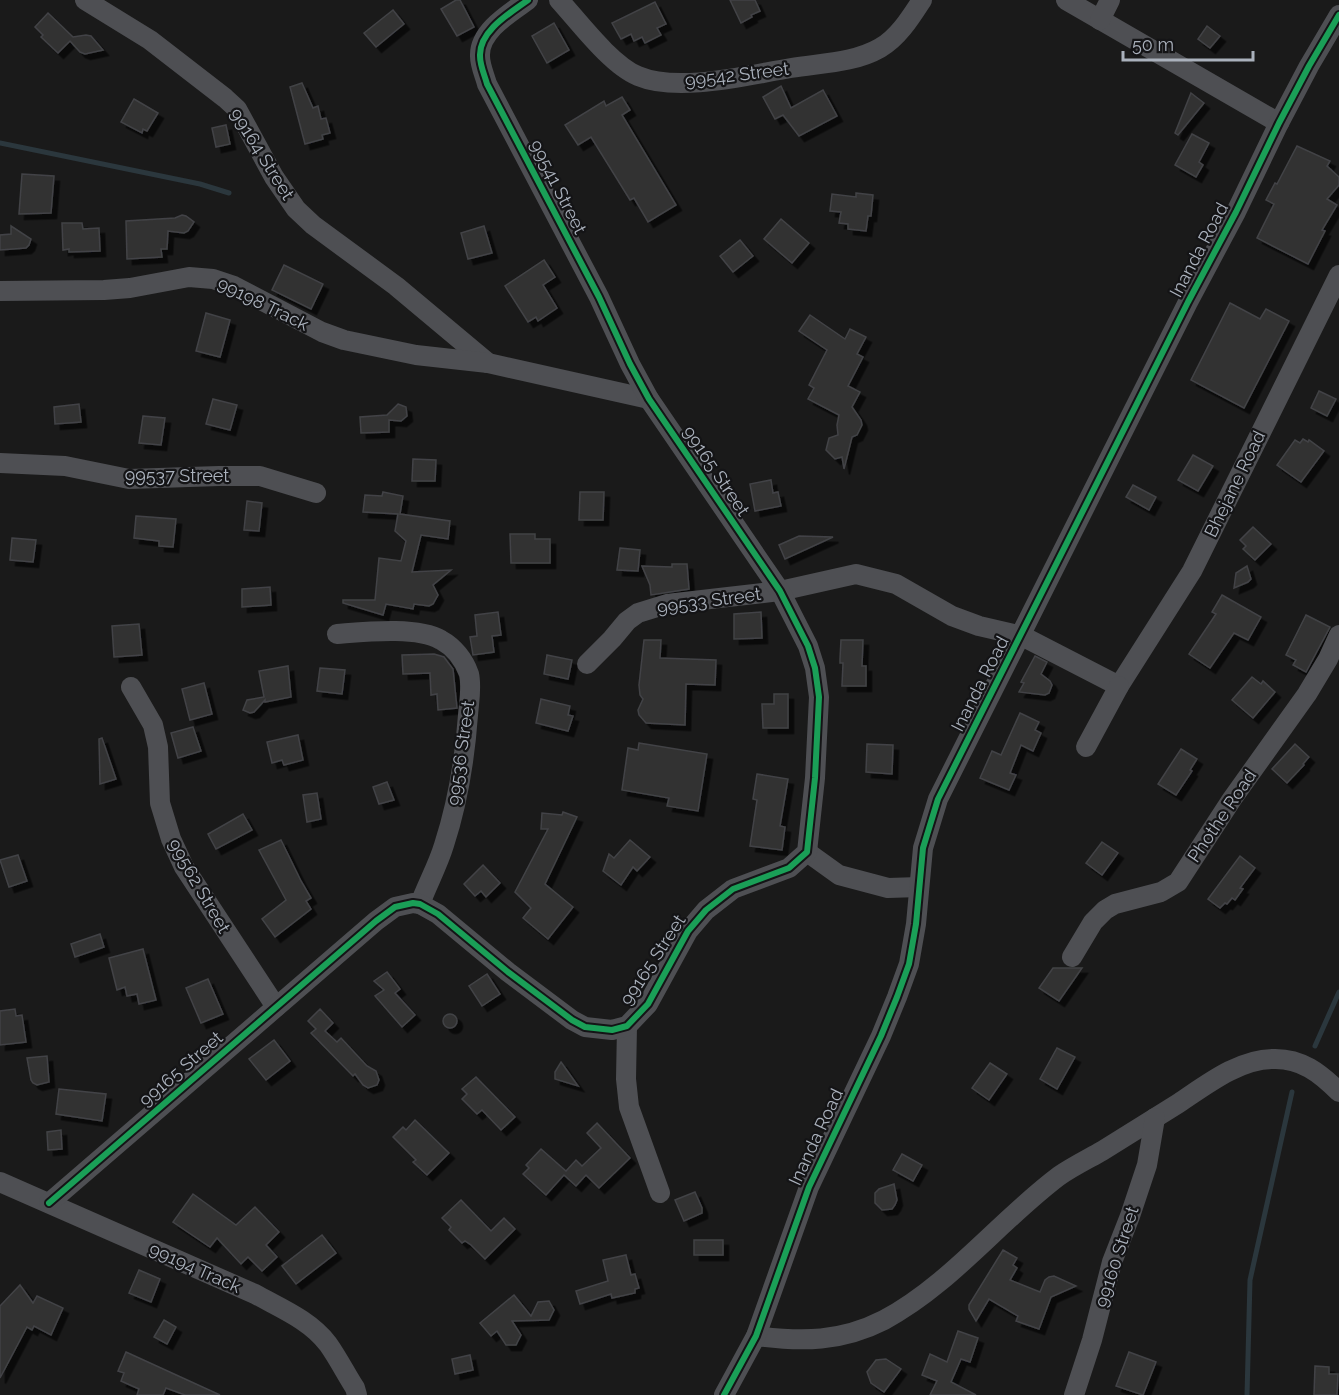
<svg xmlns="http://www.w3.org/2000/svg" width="1339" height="1395" viewBox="0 0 1339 1395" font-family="Raleway,sans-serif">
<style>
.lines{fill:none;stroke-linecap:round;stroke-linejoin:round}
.stream{stroke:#2b373d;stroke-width:5}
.building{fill:#323232;stroke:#424346;stroke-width:1.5;filter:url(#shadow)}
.minor{stroke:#4e4f53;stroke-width:20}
.cycleway-casing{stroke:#141416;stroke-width:10}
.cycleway{stroke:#1a9f57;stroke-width:6}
.labels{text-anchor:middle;stroke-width:4.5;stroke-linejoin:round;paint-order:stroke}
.street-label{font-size:18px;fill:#aab1bc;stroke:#141416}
</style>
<defs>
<filter id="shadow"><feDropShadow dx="5.5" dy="5.5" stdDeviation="0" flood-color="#0009"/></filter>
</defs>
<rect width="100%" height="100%" fill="#1a1a1a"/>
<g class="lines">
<!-- stream -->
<g class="stream">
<polyline points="0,143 200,184 229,193"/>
<polyline points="1315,1046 1339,992"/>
<polyline points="1247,1395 1250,1280 1292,1092"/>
</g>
</g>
<!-- building -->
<g class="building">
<polygon points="456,0 460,0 474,27 457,36 441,9"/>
<polygon points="730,0 755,0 760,11 751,15 752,17 741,23"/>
<polygon points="655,2 666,24 657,28 661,35 645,43 642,37 634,41 631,34 621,39 612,23"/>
<polygon points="393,10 404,24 376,47 364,33"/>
<polygon points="48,13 73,37 86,35 91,36 103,50 85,54 80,52 70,41 58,53 41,37 43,35 35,27"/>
<polygon points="554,23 569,50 547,63 532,36"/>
<polygon points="1207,26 1220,36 1210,48 1198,39"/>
<polygon points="302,83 313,108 318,106 321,119 326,118 330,133 322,135 323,139 305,144 290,87"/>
<polygon points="781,86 791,108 823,90 837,116 799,136 783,115 775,119 763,97"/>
<polygon points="1191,93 1204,103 1178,135 1175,133"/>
<polygon points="622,97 630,110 622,115 676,205 648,222 634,198 630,200 591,137 578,145 565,125 604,101 606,106"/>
<polygon points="134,99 158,113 147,131 143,129 142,133 121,122"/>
<polygon points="226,125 230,144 216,147 212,128"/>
<polygon points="1192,134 1209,143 1199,162 1203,165 1196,177 1175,165"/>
<polygon points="1297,146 1330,161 1327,166 1339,177 1339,185 1327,199 1337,205 1322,230 1325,231 1308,264 1257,238 1274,204 1266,200 1275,183 1277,184"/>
<polygon points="22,174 54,176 51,213 19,214"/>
<polygon points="856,193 873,195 871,216 868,216 866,231 848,229 848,224 839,223 841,212 830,211 832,194 856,197"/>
<polygon points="182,215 186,216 194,222 188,231 184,233 168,231 167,249 161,249 162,257 127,259 126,221 175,218"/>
<polygon points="781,219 809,243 792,263 764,239"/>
<polygon points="62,223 82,223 83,229 99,228 100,251 69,252 69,249 63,250"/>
<polygon points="11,226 31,239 29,245 26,248 0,250 0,235 11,234"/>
<polygon points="484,226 492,253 468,259 461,233"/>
<polygon points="740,240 753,256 733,272 720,256"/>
<polygon points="544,260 555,277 543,285 557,308 538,321 536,317 528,322 505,286"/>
<polygon points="284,265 323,284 311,309 272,290"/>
<polygon points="1230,303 1260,319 1266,309 1289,321 1244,408 1191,380"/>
<polygon points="206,313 230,320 220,357 196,351"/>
<polygon points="810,315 845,339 850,329 866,337 857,354 863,357 848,386 860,392 852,407 861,420 862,425 857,435 852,437 844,469 842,457 835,459 826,450 829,438 838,435 837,425 839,415 808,399 814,388 809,385 827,350 799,331"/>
<polygon points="1319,391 1336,399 1327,416 1311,408"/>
<polygon points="213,399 237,405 230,430 206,424"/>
<polygon points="79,404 81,422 55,424 54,407"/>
<polygon points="398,404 406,407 407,416 401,421 389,420 389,432 361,433 360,417 387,415"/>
<polygon points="143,416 165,418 161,445 139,443"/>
<polygon points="1303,439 1308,442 1309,440 1324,451 1301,482 1277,465 1295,440 1300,443"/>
<polygon points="1193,455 1213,466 1198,491 1178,480"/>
<polygon points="413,459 436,460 435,481 412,481"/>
<polygon points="771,480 773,493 778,492 781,506 755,511 750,484"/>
<polygon points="1133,485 1156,497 1149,510 1126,497"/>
<polygon points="383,492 403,496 400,514 450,521 448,539 421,535 412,572 451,570 433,585 438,595 433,604 429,606 414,604 413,609 386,604 383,615 343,603 343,600 375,600 379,558 401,561 406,541 395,531 398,514 363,512 365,495 382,496"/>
<polygon points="580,492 604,492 603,520 579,520"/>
<polygon points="247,501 262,503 259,531 244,530"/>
<polygon points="136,516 176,519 173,547 159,546 159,541 134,538"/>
<polygon points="1253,527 1271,544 1255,560 1243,549 1246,546 1240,540"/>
<polygon points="510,534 535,534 535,539 550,539 550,563 511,563"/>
<polygon points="799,536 833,537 785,559 779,545"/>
<polygon points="12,538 36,540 33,562 10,560"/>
<polygon points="620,548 640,550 638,571 617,570"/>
<polygon points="672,564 687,564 689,589 651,595 650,585 642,566 672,567"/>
<polygon points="1247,566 1251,579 1248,582 1234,588 1236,573"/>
<polygon points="270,587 271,605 242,607 242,589"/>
<polygon points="1222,595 1261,617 1248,640 1234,633 1210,668 1189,654 1216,614 1212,612"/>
<polygon points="498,612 501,635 492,636 494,652 473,655 470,637 477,636 475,615"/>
<polygon points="761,612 762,638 734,639 734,614"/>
<polygon points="1306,615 1330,627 1306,672 1293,665 1296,660 1286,655"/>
<polygon points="139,624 142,655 114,657 112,626"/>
<polygon points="644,640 661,640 660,658 716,660 715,685 686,684 685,725 646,723 639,715 638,710 643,699 640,695 639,685"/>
<polygon points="841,640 863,640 862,666 866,666 866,686 842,686 843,663 840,663 840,659"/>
<polygon points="434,654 444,657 453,669 457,708 438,710 437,694 431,695 430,673 403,674 402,655"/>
<polygon points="547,655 572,660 568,679 544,674"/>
<polygon points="1035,656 1047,662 1041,674 1050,681 1052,685 1049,693 1045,695 1019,692 1024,683 1021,682"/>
<polygon points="288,666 291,697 265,702 265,700 254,712 250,713 243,710 247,700 264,697 259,671"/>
<polygon points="320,668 345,670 342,694 317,691"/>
<polygon points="1252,677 1261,684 1263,681 1275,692 1253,718 1232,700"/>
<polygon points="204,683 212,714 190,720 182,689"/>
<polygon points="774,694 788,694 788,728 763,728 762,704 774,704"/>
<polygon points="541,699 570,706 568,715 573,716 568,731 536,723"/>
<polygon points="1020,713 1039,722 1035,730 1041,733 1033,751 1021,745 1010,773 1016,775 1009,790 980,778 992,751 1001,755"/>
<polygon points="193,727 201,751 178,758 171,733"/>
<polygon points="298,735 303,760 284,765 282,760 272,763 267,742"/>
<polygon points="102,738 116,779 100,784 99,739"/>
<polygon points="639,743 707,754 698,811 667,806 669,798 622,790 628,748 638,750"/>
<polygon points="867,744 893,745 892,774 866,772"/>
<polygon points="1295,744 1309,757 1303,764 1304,765 1287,783 1272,769"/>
<polygon points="1181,749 1197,759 1190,770 1192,771 1176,795 1158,784"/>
<polygon points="757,774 788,779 780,826 785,827 782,850 750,846 757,800 753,799"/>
<polygon points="387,782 394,800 379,804 373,787"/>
<polygon points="317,793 321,819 307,822 303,795"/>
<polygon points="563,812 577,817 545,884 573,907 548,939 523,918 531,908 515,892 548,829 541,829 542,813 562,815"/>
<polygon points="243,814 252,830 216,849 208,834"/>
<polygon points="281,840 301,881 311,898 306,901 311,909 275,937 262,919 286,900 259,850"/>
<polygon points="630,840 650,857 637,871 633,867 621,885 603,871 609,854 614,858"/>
<polygon points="1102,842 1118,853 1102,875 1086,863"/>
<polygon points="18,855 27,881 9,887 0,860"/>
<polygon points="1240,856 1255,868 1240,888 1243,889 1235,900 1232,898 1227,904 1225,903 1220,908 1208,899"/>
<polygon points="483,865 500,883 486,897 481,891 475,896 464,884"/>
<polygon points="100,934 104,947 75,957 71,944"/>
<polygon points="143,949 156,1000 139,1004 137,994 127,996 125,987 117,990 109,958"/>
<polygon points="1053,968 1082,968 1059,1001 1039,988"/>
<polygon points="387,972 400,989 395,993 415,1015 402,1027 375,996 384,990 374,981"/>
<polygon points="487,974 500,994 482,1006 469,986"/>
<polygon points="208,979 223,1014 201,1023 186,988"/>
<polygon points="15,1009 16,1016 22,1015 26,1042 0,1045 0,1011"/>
<polygon points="320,1009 333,1023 325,1031 337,1042 341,1038 367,1066 376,1071 379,1080 377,1085 368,1088 363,1085 355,1074 353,1076 311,1033 316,1029 308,1021"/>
<circle cx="450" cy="1021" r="7"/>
<polygon points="274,1040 290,1061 266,1080 249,1059"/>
<polygon points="1057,1048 1075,1057 1057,1089 1040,1079"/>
<polygon points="47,1056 49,1082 37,1085 33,1083 31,1080 27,1058"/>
<polygon points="561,1062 578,1086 555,1079 555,1072"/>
<polygon points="990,1063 1007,1074 989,1100 972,1088"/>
<polygon points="476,1077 515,1117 501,1130 482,1110 477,1114 462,1099 467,1094 462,1089"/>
<polygon points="59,1089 106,1094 102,1121 56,1114"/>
<polygon points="415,1120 449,1153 427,1175 413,1162 416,1160 393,1137 403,1127 406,1130"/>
<polygon points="597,1123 630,1158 599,1188 586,1175 576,1186 564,1175 546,1195 523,1174 529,1168 526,1165 541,1149 566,1171 576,1160 582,1166 601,1148 587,1133"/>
<polygon points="61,1130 62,1149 48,1150 47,1132"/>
<polygon points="902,1154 922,1165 913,1181 893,1170"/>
<polygon points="894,1184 897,1200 895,1205 892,1209 882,1210 875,1203 875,1193 879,1189"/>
<polygon points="695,1192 702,1208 702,1213 684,1221 675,1200"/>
<polygon points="193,1194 236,1225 255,1207 279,1232 266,1245 277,1257 262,1271 248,1257 241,1264 217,1238 210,1247 173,1222"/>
<polygon points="461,1200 491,1231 504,1218 515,1229 485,1259 471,1245 465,1241 462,1243 449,1230 451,1227 442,1218"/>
<polygon points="322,1235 336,1253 296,1284 282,1266"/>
<rect x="694" y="1240" width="29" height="15"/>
<polygon points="1003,1250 1017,1258 1013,1265 1017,1268 1010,1280 1040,1292 1045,1280 1049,1277 1054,1276 1076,1286 1051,1297 1039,1329 1016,1321 1018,1316 989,1299 976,1321 969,1309 969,1305"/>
<polygon points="626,1255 631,1275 635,1274 639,1288 635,1289 635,1293 612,1298 611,1294 580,1304 576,1291 608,1281 603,1260"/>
<polygon points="139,1270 160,1279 151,1302 129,1293"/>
<polygon points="20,1285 33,1303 37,1296 63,1308 51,1335 34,1326 32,1330 27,1327 0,1378 0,1306"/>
<polygon points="514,1295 531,1316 538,1302 549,1301 554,1310 549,1320 512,1321 521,1335 516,1345 506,1345 497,1331 491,1336 480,1323"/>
<polygon points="164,1320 176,1327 167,1344 154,1337"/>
<polygon points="958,1331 978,1338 970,1362 961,1359 951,1382 976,1395 930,1395 937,1381 922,1375 930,1354 947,1362"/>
<polygon points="126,1352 220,1395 185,1395 166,1388 163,1395 137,1395 139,1389 121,1381 124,1373 118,1371"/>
<polygon points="1129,1352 1156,1362 1143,1395 1116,1386"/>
<polygon points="470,1355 473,1370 455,1374 452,1359"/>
<polygon points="886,1359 901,1369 884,1392 871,1383 867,1372 876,1360"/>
<polygon points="1315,1366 1329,1367 1329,1374 1338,1374 1337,1395 1314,1395"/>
</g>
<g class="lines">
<!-- minor -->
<g class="minor">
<polyline points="85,0 150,40 225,98 237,109 274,177 296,209 313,225 396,286 488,363"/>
<path d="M559 0C579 22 611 65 638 76 678 93 748 75 791 68 821 63 854 63 880 48 898 38 911 17 922 0"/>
<polyline points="1066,0 1279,123"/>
<polyline points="1100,20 1110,0"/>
<polyline points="0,291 104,290 130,288 189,277 213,279 234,286 322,332 344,340 416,355 488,363 649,399"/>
<polyline points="0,463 65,466 129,479 219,476 260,476 316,493"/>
<path d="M337 634C364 632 417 626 441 640 454 647 464 660 469 674 472 687 469 702 468 715 465 757 457 805 444 845 438 865 427 885 420 904"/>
<polyline points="587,664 612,639 627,621 638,613 667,604 780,591 856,574 896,584 952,616 979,626 1022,636 1119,686 1192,571 1339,275"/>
<polyline points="131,687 153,725 158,747 160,803 171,839 184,867 276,1007"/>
<polyline points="1086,747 1119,686"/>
<polyline points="807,852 839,875 888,888 919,887"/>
<polyline points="1072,957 1093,922 1105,910 1115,904 1161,892 1178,882 1232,799 1307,694 1328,659 1339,635"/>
<polyline points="627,1026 626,1079 629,1107 660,1193"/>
<path d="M0 1182 255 1294C280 1308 310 1320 328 1344 338 1358 346 1374 355 1388L357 1395"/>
<path d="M49 1203 376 921 395 907 413 903 420 904 438 914 508 972 572 1020 585 1027 612 1030 627 1026 648 1004 688 931 706 910 733 889 789 868 807 852 815 778 819 697 815 668 808 646 780 591 649 399 630 364 599 297 487 84C485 76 480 66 480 56 479 31 510 13 528 0"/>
<path d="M756 1336C802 1342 841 1342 884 1320 951 1284 999 1221 1059 1176 1072 1167 1088 1159 1102 1151 1128 1135 1153 1119 1179 1103 1206 1085 1239 1059 1273 1059 1301 1058 1320 1073 1339 1092"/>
<polyline points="724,1395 756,1336 809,1187 881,1036 897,997 909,964 916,924 923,848 938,799 1188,302 1236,212 1279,123 1309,66 1339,15"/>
<polyline points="1074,1395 1092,1340 1112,1262 1130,1216 1147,1165 1155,1118"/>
</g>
<defs>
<g id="cycleway">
<path d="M49 1203 376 921 395 907 413 903 420 904 438 914 508 972 572 1020 585 1027 612 1030 627 1026 648 1004 688 931 706 910 733 889 789 868 807 852 815 778 819 697 815 668 808 646 780 591 649 399 630 364 599 297 487 84C485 76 480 66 480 56 479 31 510 13 528 0"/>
<polyline points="724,1395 756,1336 809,1187 881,1036 897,997 909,964 916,924 923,848 938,799 1188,302 1236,212 1279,123 1309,66 1339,15"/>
</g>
</defs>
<!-- cycleway casing -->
<use href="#cycleway" class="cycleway-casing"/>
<!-- cycleway -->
<use href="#cycleway" class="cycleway"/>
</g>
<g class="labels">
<!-- street labels -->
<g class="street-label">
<text transform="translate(737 75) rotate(-7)" y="6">99542 Street</text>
<text transform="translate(262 154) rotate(58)" y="6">99164 Street</text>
<text transform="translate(558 187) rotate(63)" y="6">99541 Street</text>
<text transform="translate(1199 250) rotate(-62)" y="6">Inanda Road</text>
<text transform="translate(263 304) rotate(26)" y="6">99198 Track</text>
<text transform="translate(716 471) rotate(56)" y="6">99165 Street</text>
<text x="177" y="482">99537 Street</text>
<text transform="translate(1235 484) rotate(-64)" y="6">Bhejane Road</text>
<text transform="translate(709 601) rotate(-8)" y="6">99533 Street</text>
<text transform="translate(980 684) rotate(-63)" y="6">Inanda Road</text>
<text transform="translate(461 753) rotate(-82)" y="6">99536 Street</text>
<text transform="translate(1222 816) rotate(-56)" y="6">Phothe Road</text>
<text transform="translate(199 886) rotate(60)" y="6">99562 Street</text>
<text transform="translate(653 960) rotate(-57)" y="6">99165 Street</text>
<text transform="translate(181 1069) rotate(-41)" y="6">99165 Street</text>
<text transform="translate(816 1137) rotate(-65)" y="6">Inanda Road</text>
<text transform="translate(1117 1257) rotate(-72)" y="6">99160 Street</text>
<text transform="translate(195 1268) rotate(24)" y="6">99194 Track</text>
</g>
</g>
<!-- scale -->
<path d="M1123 51v9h130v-9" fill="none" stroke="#aab1bc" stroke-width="3"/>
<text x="1132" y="51" font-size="18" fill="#aab1bc" stroke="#141416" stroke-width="4.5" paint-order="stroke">50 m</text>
</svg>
